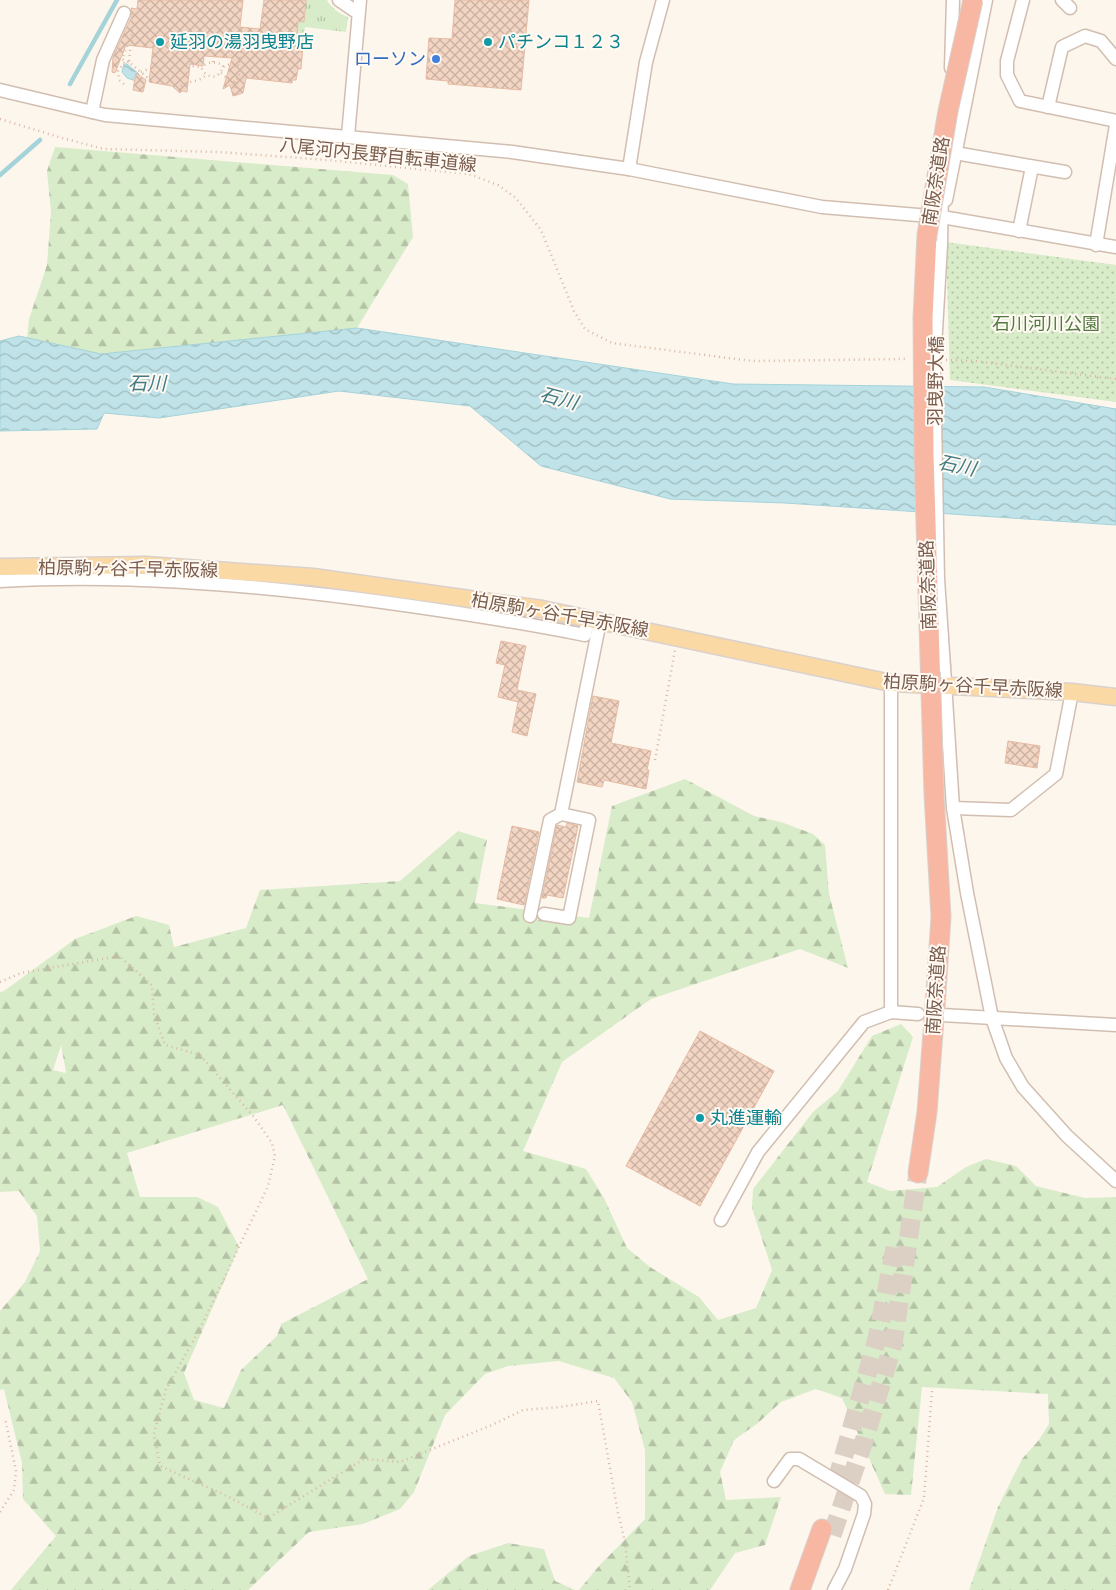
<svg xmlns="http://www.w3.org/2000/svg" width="1116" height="1590" viewBox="0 0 1116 1590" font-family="Commissioner,'Noto Sans JP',sans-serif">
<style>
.grass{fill:url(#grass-tufts)}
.forest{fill:url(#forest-firs);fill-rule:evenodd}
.park{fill:url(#park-dots)}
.water{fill:url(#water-waves);stroke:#a5d3da}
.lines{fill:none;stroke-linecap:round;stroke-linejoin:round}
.stream{stroke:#a5d3da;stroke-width:4.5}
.building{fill:url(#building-cross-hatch);stroke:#e6bba3}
.highway-tunnel{stroke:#dcd0c4;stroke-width:19;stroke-dasharray:19 9;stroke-linecap:butt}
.minor-casing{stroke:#d1beb0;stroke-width:15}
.major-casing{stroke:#dad1cd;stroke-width:19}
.highway-casing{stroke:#dad1cd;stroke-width:21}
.path{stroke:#d9b8a5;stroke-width:2.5;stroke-dasharray:1 4;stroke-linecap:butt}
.minor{stroke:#fff;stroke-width:12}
.major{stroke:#fbd9a5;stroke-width:16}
.highway{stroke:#f7b7a3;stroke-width:19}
.minor-bridge-casing{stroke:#d1beb0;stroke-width:15;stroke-linecap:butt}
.highway-bridge-casing{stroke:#dad1cd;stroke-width:21;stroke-linecap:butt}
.minor-bridge{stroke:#fff;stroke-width:12}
.highway-bridge{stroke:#f7b7a3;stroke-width:19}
.culture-dot{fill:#0f9aa8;stroke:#fffaf3;stroke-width:2}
.shop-dot{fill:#3f7fe0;stroke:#fffaf3;stroke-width:2}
.labels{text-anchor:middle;stroke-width:4;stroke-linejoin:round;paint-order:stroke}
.culture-label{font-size:18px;fill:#0d838f;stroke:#fffaf3;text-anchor:start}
.shop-label{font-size:18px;fill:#366cbe;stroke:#fffaf3;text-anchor:end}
.street-label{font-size:18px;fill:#7a5c4d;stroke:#fffaf3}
.park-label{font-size:18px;fill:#537a41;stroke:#fffaf3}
.water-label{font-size:19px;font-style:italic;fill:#437c86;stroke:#fffaf3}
</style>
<defs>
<pattern id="grass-tufts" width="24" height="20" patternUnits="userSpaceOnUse" patternTransform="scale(1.25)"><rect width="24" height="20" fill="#d8ecc9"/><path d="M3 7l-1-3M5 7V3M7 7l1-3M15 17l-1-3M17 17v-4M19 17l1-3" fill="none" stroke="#b4c2a5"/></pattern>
<pattern id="forest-firs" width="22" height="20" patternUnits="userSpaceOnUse" patternTransform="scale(1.25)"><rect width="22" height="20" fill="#d8ecc9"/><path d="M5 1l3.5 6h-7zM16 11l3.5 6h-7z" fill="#b4c2a5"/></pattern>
<pattern id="park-dots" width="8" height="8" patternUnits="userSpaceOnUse" patternTransform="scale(1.25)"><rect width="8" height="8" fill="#d8ecc9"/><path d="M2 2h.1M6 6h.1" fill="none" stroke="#b4c2a5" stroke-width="1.8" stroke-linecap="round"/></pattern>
<pattern id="water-waves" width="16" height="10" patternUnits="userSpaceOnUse" patternTransform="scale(1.25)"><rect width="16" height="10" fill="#bfe3e8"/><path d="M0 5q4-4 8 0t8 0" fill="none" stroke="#a0bbbe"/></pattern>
<pattern id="building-cross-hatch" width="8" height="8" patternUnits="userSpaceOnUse" patternTransform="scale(1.25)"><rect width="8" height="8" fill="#f3d5c3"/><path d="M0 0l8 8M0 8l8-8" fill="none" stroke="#cab0a1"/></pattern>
</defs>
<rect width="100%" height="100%" fill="#fdf6ec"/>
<!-- grass -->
<path class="grass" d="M306 0H327C331 8 340 14 348 17L346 32 305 27 303 46H296L294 21 304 22Z"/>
<!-- forest -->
<g class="forest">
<polygon points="55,147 393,175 408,184 413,237 357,328 101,354 27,338 29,319 47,265 51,212 47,171"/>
<path d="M685 779 754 816 781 822 813 834 825 845 829 894 848 968 800 949 651 999 562 1062 523 1151 586 1169 604 1198 627 1248 650 1267 699 1297 718 1320 756 1308 772 1270 752 1208 753 1189 813 1112 838 1091 872 1036 901 1024 913 1037 867 1182 890 1191 937 1187 966 1167 986 1159 1016 1166 1036 1186 1085 1198 1116 1197V1590H969L998 1507 1022 1459 1039 1440 1049 1424 1048 1394 922 1387 911 1495 885 1494 842 1398 816 1389 781 1402 758 1423 734 1440 720 1472 726 1500 781 1497 765 1545 735 1553 710 1590H579L599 1566 645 1519V1450L632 1402 614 1378 559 1361 508 1366 485 1374 445 1415 414 1492 400 1509 363 1524 309 1532 248 1590H11L56 1536 23 1499 22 1463 4 1389 0 1390V1311L25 1282 40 1251 37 1216 19 1191 0 1192V992L4 991 75 939 136 916 169 925 174 947 246 928 260 890 400 881 458 831 487 840 475 903 589 918 612 806ZM61 1045 66 1072 65 1073 53 1070ZM283 1105 368 1279 281 1324 277 1336 241 1370 224 1408 194 1400 184 1373 239 1247 218 1207 197 1197H140L127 1153Z"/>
<polygon points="508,1543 544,1549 555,1581 575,1590 428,1590 469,1556"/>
</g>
<!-- park -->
<polygon class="park" points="946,242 1116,265 1116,402 950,380"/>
<!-- water -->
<g class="water">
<polygon points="124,64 127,64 139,74 136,81 127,78 122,72"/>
<polygon points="357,328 733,384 984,387 1116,409 1116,525 785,503 670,499 541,466 470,406 339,391 159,418 104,413 97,429 0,431 0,341 19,336 101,354"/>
</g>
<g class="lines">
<!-- stream -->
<g class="stream">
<polyline points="70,84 117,0"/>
<polyline points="0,175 40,140"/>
</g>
</g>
<!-- building -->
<g class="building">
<polygon points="138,0 243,0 240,27 260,29 264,0 306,0 304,22 298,21 296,46 303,46 301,69 298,69 296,80 292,80 292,83 246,78 243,93 233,96 230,85 223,89 232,58 204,56 203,66 190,64 187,92 182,91 180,93 172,86 149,82 153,48 126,45 115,73 112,72 113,57 132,16 131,8 137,9"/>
<polygon points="455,0 529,0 521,90 448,84 448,81 426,79 429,38 452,39"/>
<polygon points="136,73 146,80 143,92 133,90"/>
<polygon points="501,641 526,646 517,690 536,694 527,736 512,732 518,702 498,697 505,665 496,663"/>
<polygon points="593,696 619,701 611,743 651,751 647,770 649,770 646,789 604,780 602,787 577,782"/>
<polygon points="1008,741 1040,746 1037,768 1005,763"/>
<polygon points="567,823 578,826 563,898 547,895 546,898 542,898 557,825 566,827"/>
<polygon points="512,826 539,832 524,905 497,899"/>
<polygon points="700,1031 774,1071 700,1206 626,1166"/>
</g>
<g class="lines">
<!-- highway-tunnel -->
<g class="highway-tunnel">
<polyline points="836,1483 877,1339 896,1243"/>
<polyline points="832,1535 865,1438 893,1344 918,1173"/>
</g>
<defs>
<g id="minor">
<polyline points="339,0 358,13"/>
<polyline points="1023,0 1007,61 1007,75 1020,101 1116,121"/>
<polyline points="1062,0 1070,8"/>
<polyline points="951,68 953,0"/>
<polyline points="0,90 105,115 512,152 629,169 822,207 942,217 1116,247"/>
<polyline points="1048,107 1062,47 1085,36 1101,41 1116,59"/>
<polyline points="92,112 103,60 124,13"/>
<polyline points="348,136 360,0"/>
<polyline points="955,153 1065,172"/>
<polyline points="629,169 646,62 663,0"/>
<polyline points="946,200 986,0"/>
<polyline points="1019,231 1032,167"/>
<polyline points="941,245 942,188"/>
<polyline points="1096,245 1116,125"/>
<path d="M0 581C120 574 241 584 360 599 435 609 510 620 585 635L588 618"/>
<polyline points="944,667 953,808 967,893 992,1018 1006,1058 1023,1087 1067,1136 1116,1181"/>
<polyline points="891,683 891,1012"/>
<polyline points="953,808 1011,810 1056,774 1072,692"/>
<polyline points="544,914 569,918 589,820 561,814 600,621"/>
<polyline points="530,916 550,820 561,814"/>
<polyline points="942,1015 1116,1025"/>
<polyline points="721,1220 758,1152 864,1022 891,1012 918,1014"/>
<polyline points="774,1481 790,1459 799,1459 861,1496 865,1504 864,1514 845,1569 834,1590"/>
</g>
<polyline id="major" points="0,567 146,565 313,577 542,609 891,683 1072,692 1116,697"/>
<g id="highway">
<polyline points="918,1173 927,1112 935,1006"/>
<polyline points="800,1590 822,1529"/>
</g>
</defs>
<!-- minor casing -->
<use href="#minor" class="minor-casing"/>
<!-- major casing -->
<use href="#major" class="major-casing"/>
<!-- highway casing -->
<use href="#highway" class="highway-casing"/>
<!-- path -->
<g class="path">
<polyline points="132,30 129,62 149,79"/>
<polyline points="238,48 241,52 240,60 238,65"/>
<path d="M190 59 192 60 191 66 201 67C204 74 210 78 217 76L223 69V65C214 61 208 62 201 67"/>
<polyline points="128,62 122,59 129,42"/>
<polyline points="213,62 213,57"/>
<polyline points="141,72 151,68"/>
<path d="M221 73 229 80 235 82C239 78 240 72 240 67 235 62 229 64 223 67"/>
<polyline points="235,82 236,90"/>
<polyline points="124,84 119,80 118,71 124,63 129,62"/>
<path d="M181 86C192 79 197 84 207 74"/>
<polyline points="0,119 62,138 104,149 219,152 328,160 469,174 498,185 516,198 541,230 574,311 585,329 612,343 752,361 908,359"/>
<polyline points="946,360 975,361 1116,379"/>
<polyline points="655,760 675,650"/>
<polyline points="0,982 21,973 119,956 152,985 154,1014 165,1045 200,1055 254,1117 272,1143 275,1156 268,1186 200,1329 166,1389 154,1434 160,1466 227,1496 268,1518 364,1459 400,1462 492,1425 523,1410 560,1407 598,1401 618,1513 625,1542 630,1590"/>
<polyline points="0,1512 14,1490 16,1471 5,1418"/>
<polyline points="888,1590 924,1498 932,1391"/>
</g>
<!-- minor -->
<use href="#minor" class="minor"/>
<!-- major -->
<use href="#major" class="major"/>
<!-- highway -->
<use href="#highway" class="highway"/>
<defs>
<polyline id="minor-bridge" points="941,245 934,365 938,579 944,667"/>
<polyline id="highway-bridge" points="935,1006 941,917 934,794 924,455 923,317 927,235 948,111 973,0"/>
</defs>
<!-- minor-bridge casing -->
<use href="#minor-bridge" class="minor-bridge-casing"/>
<!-- highway-bridge casing -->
<use href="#highway-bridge" class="highway-bridge-casing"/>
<!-- minor-bridge -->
<use href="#minor-bridge" class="minor-bridge"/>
<!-- highway-bridge -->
<use href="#highway-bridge" class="highway-bridge"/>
</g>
<!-- markers -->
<g class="culture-dot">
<circle cx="160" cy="42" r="5"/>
<circle cx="488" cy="42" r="5"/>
<circle cx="700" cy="1118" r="5"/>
</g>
<circle class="shop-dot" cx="436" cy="59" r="5"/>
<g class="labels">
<!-- culture labels -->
<g class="culture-label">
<text x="170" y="48">延羽の湯羽曳野店</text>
<text x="498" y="48">パチンコ１２３</text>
<text x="710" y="1124">丸進運輸</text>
</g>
<!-- shop labels -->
<g class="shop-label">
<text x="426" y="65">ローソン</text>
</g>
<!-- street labels -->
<g class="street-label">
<text transform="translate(378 155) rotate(6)" y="6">八尾河内長野自転車道線</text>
<text transform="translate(936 181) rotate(-81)" y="6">南阪奈道路</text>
<text transform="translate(936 381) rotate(-89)" y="6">羽曳野大橋</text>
<text transform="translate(128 569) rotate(1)" y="6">柏原駒ヶ谷千早赤阪線</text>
<text transform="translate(928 585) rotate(-92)" y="6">南阪奈道路</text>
<text transform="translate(560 615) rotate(10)" y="6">柏原駒ヶ谷千早赤阪線</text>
<text transform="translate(973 686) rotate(3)" y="6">柏原駒ヶ谷千早赤阪線</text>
<text transform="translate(936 990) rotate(-86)" y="6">南阪奈道路</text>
</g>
<!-- park labels -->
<g class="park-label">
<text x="1046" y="330">石川河川公園</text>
</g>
<!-- water labels -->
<g class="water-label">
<text x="147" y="390">石川</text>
<text transform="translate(559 398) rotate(15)" y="7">石川</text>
<text transform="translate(957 465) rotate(12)" y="7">石川</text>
</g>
</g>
</svg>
